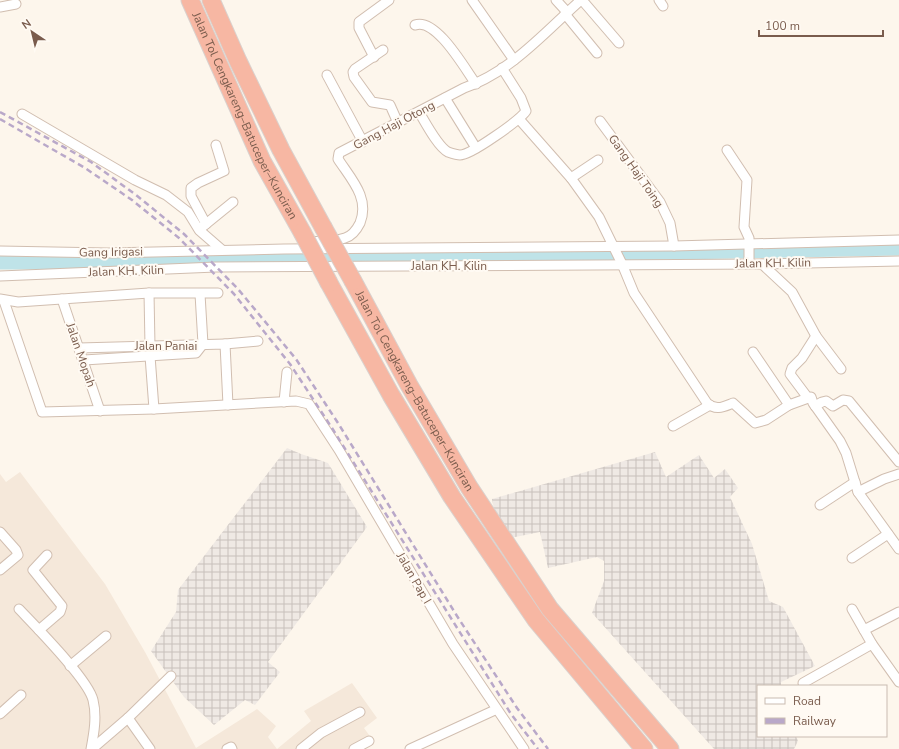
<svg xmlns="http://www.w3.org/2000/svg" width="899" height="749" viewBox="0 0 899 749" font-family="'Nunito Sans',sans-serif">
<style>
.residential{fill:#f5e8da}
.industrial{fill:url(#industrial-grid)}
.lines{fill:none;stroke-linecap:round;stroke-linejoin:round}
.river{stroke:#bfe3e8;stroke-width:15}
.street-casing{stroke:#d1beb0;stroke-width:11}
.highway-casing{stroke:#dad1cd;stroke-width:19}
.street{stroke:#fff;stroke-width:9}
.highway{stroke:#f7b7a3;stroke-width:17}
.rail{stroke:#b9a8c9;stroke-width:2.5;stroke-dasharray:6 4;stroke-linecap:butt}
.highway-bridge-casing{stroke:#dad1cd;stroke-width:19;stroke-linecap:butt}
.highway-bridge{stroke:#f7b7a3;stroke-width:17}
.labels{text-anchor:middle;stroke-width:4;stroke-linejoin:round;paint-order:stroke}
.street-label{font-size:12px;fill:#7a5c4d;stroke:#fffaf3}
</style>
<defs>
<pattern id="industrial-grid" width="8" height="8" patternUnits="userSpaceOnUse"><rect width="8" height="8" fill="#efe9e4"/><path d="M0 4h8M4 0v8" fill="none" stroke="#c7c0bb"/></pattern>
</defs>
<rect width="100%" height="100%" fill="#fdf6ec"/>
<!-- residential -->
<polygon class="residential" points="20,472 105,584 145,652 196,748 257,709 276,726 268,737 277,749 311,721 304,711 352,683 377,718 364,728 374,742 361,749 0,749 0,474 6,482"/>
<!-- industrial -->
<g class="industrial">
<polygon points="287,448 301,454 328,463 367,527 268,662 280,672 255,705 245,700 214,725 184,697 151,651 176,612 178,590"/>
<polygon points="655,452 666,477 699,455 714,478 725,469 738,488 730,497 752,544 769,601 783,607 815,666 781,682 781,686 758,686 758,736 796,736 798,741 794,749 714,749 592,613 604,581 604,561 597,557 548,568 540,532 500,540 492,499"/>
</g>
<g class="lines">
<!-- river -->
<path class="river" d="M0 262C69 263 138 258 208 258 438 256 669 253 899 248"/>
<defs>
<g id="street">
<polyline points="472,0 514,60"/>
<polyline points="556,0 567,12"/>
<polyline points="582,0 619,43"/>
<polyline points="659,0 663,6"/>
<polyline points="0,7 16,4"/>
<polyline points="565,14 597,53"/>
<path d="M415 25C436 17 465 69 476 84"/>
<polyline points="383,50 355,69 353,72 354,77 372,102 390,105 398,123"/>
<polyline points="374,57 359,28 359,22 389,0"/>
<polyline points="327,75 363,142"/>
<polyline points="445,98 476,148"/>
<path d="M419 112C425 122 438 147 448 152 451 153 457 155 460 155 471 155 520 120 526 111L521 98 502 68"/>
<polyline points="22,114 135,180 166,195 188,212 199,230 222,250"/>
<path d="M519 119 571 178 599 217 622 264 634 293 707 403C716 411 723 407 733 403L755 423 766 420 789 405 811 397 813 403 840 441 846 453 858 492 899 549"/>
<polyline points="600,121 660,202 670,223 674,246"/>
<polyline points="727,150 747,180 744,227 749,238 749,264"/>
<polyline points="571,178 598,160"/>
<polyline points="206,224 191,196 191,188 198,183 224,171 216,145"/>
<polyline points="201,228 233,202"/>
<path d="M305 242C318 241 333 242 345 238 352 236 357 229 360 223 370 198 351 179 338 159L339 153 464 88C511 72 545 32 581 0"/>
<polyline points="0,251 108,253 284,249 674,246 899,240"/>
<polyline points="762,264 792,292 816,336 841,369"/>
<polyline points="0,276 216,267 762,264 899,261"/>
<polyline points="149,293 150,346"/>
<polyline points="0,299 18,302 149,293 218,293"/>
<polyline points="62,299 100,411"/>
<polyline points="4,301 42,412 154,409 296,401 309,404 339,450 453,644 524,749"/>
<polyline points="225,344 258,341"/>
<polyline points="79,348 225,344 228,405"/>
<polyline points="753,352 789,405"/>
<polyline points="150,356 154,409"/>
<polyline points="84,360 196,353 203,344 200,294"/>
<polyline points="808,398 790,374 792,368 802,358 816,336"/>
<polyline points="284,402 287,372"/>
<polyline points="815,406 822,402 826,401 833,406 843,400 849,401 899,462"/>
<polyline points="673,426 710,405"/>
<polyline points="858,492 884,479 899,474"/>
<polyline points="820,505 855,482"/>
<polyline points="0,532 16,550 18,555 0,570"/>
<polyline points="852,558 888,534"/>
<path d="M19 609C36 627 88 679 93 700 97 716 94 733 91 749"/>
<polyline points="852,609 872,644 899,682"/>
<polyline points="39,630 60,612 62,606 33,570 47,555"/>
<polyline points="864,630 899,612"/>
<polyline points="70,666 106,636"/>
<polyline points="803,683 872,644"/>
<polyline points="0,714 21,695"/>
<polyline points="128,718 150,749"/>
<polyline points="92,749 128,718 171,676"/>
<polyline points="227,749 231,747 232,749"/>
<polyline points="301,749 321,733 360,712"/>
<polyline points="354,749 369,741"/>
<polyline points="410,749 495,710"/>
</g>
<g id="highway">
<path id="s1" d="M190 0 262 161 302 232"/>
<polyline points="211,0 238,61 281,150 323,227"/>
<path id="s2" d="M353 281 409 385 469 487 550 609 670 749"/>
<polyline points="329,283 391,395 452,497 536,620 644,749"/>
</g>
</defs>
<!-- street casing -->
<use href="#street" class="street-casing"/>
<!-- highway casing -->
<use href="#highway" class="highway-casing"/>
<!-- street -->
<use href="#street" class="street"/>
<!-- highway -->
<use href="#highway" class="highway"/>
<!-- rail -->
<g class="rail">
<polyline points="0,112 91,162 136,195 184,234 238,289 296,359 338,423 457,616 517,708 548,749"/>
<polyline points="0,119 85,168 132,200 179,238 234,294 290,364 332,428 511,714 538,749"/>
</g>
<defs>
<g id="highway-bridge">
<polyline points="323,227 353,281"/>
<polyline points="302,232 329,283"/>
</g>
</defs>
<!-- highway-bridge casing -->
<use href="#highway-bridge" class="highway-bridge-casing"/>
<!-- highway-bridge -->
<use href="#highway-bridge" class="highway-bridge"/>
</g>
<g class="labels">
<!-- street labels -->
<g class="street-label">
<text dy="4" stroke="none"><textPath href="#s1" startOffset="128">Jalan Tol Cengkareng–Batuceper–Kunciran</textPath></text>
<text transform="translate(394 125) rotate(-28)" y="4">Gang Haji Otong</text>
<text transform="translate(636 171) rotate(55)" y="4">Gang Haji Toing</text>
<text transform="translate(111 252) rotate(-1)" y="4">Gang Irigasi</text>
<text transform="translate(773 263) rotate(-1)" y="4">Jalan KH. Kilin</text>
<text x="449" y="270">Jalan KH. Kilin</text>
<text transform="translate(126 271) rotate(-2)" y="4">Jalan KH. Kilin</text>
<text x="166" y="350">Jalan Paniai</text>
<text transform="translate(81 355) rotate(71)" y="4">Jalan Mopah</text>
<text dy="4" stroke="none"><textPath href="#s2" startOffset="126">Jalan Tol Cengkareng–Batuceper–Kunciran</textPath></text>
<text transform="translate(414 578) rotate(60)" y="4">Jalan Pap I</text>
</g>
</g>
<!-- legend -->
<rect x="757" y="685" width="130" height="52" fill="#fffaf3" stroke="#cabbb1"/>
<rect x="765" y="698" width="20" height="6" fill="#ffffff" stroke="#cabbb1"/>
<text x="793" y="705" font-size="12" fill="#7a5c4d">Road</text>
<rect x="765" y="718" width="20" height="6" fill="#b9a8c9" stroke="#cabbb1"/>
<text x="793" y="725" font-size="12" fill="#7a5c4d">Railway</text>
<!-- north arrow -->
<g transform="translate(32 32) rotate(325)" stroke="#fffaf3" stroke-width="3" paint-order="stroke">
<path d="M0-3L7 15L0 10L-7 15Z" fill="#7a5c4d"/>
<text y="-6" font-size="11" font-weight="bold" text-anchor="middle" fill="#7a5c4d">N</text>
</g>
<!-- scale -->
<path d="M759 30v6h124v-6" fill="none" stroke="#7a5c4d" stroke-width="2"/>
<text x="765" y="30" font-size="12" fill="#7a5c4d" stroke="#fffaf3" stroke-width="3" paint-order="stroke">100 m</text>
</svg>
